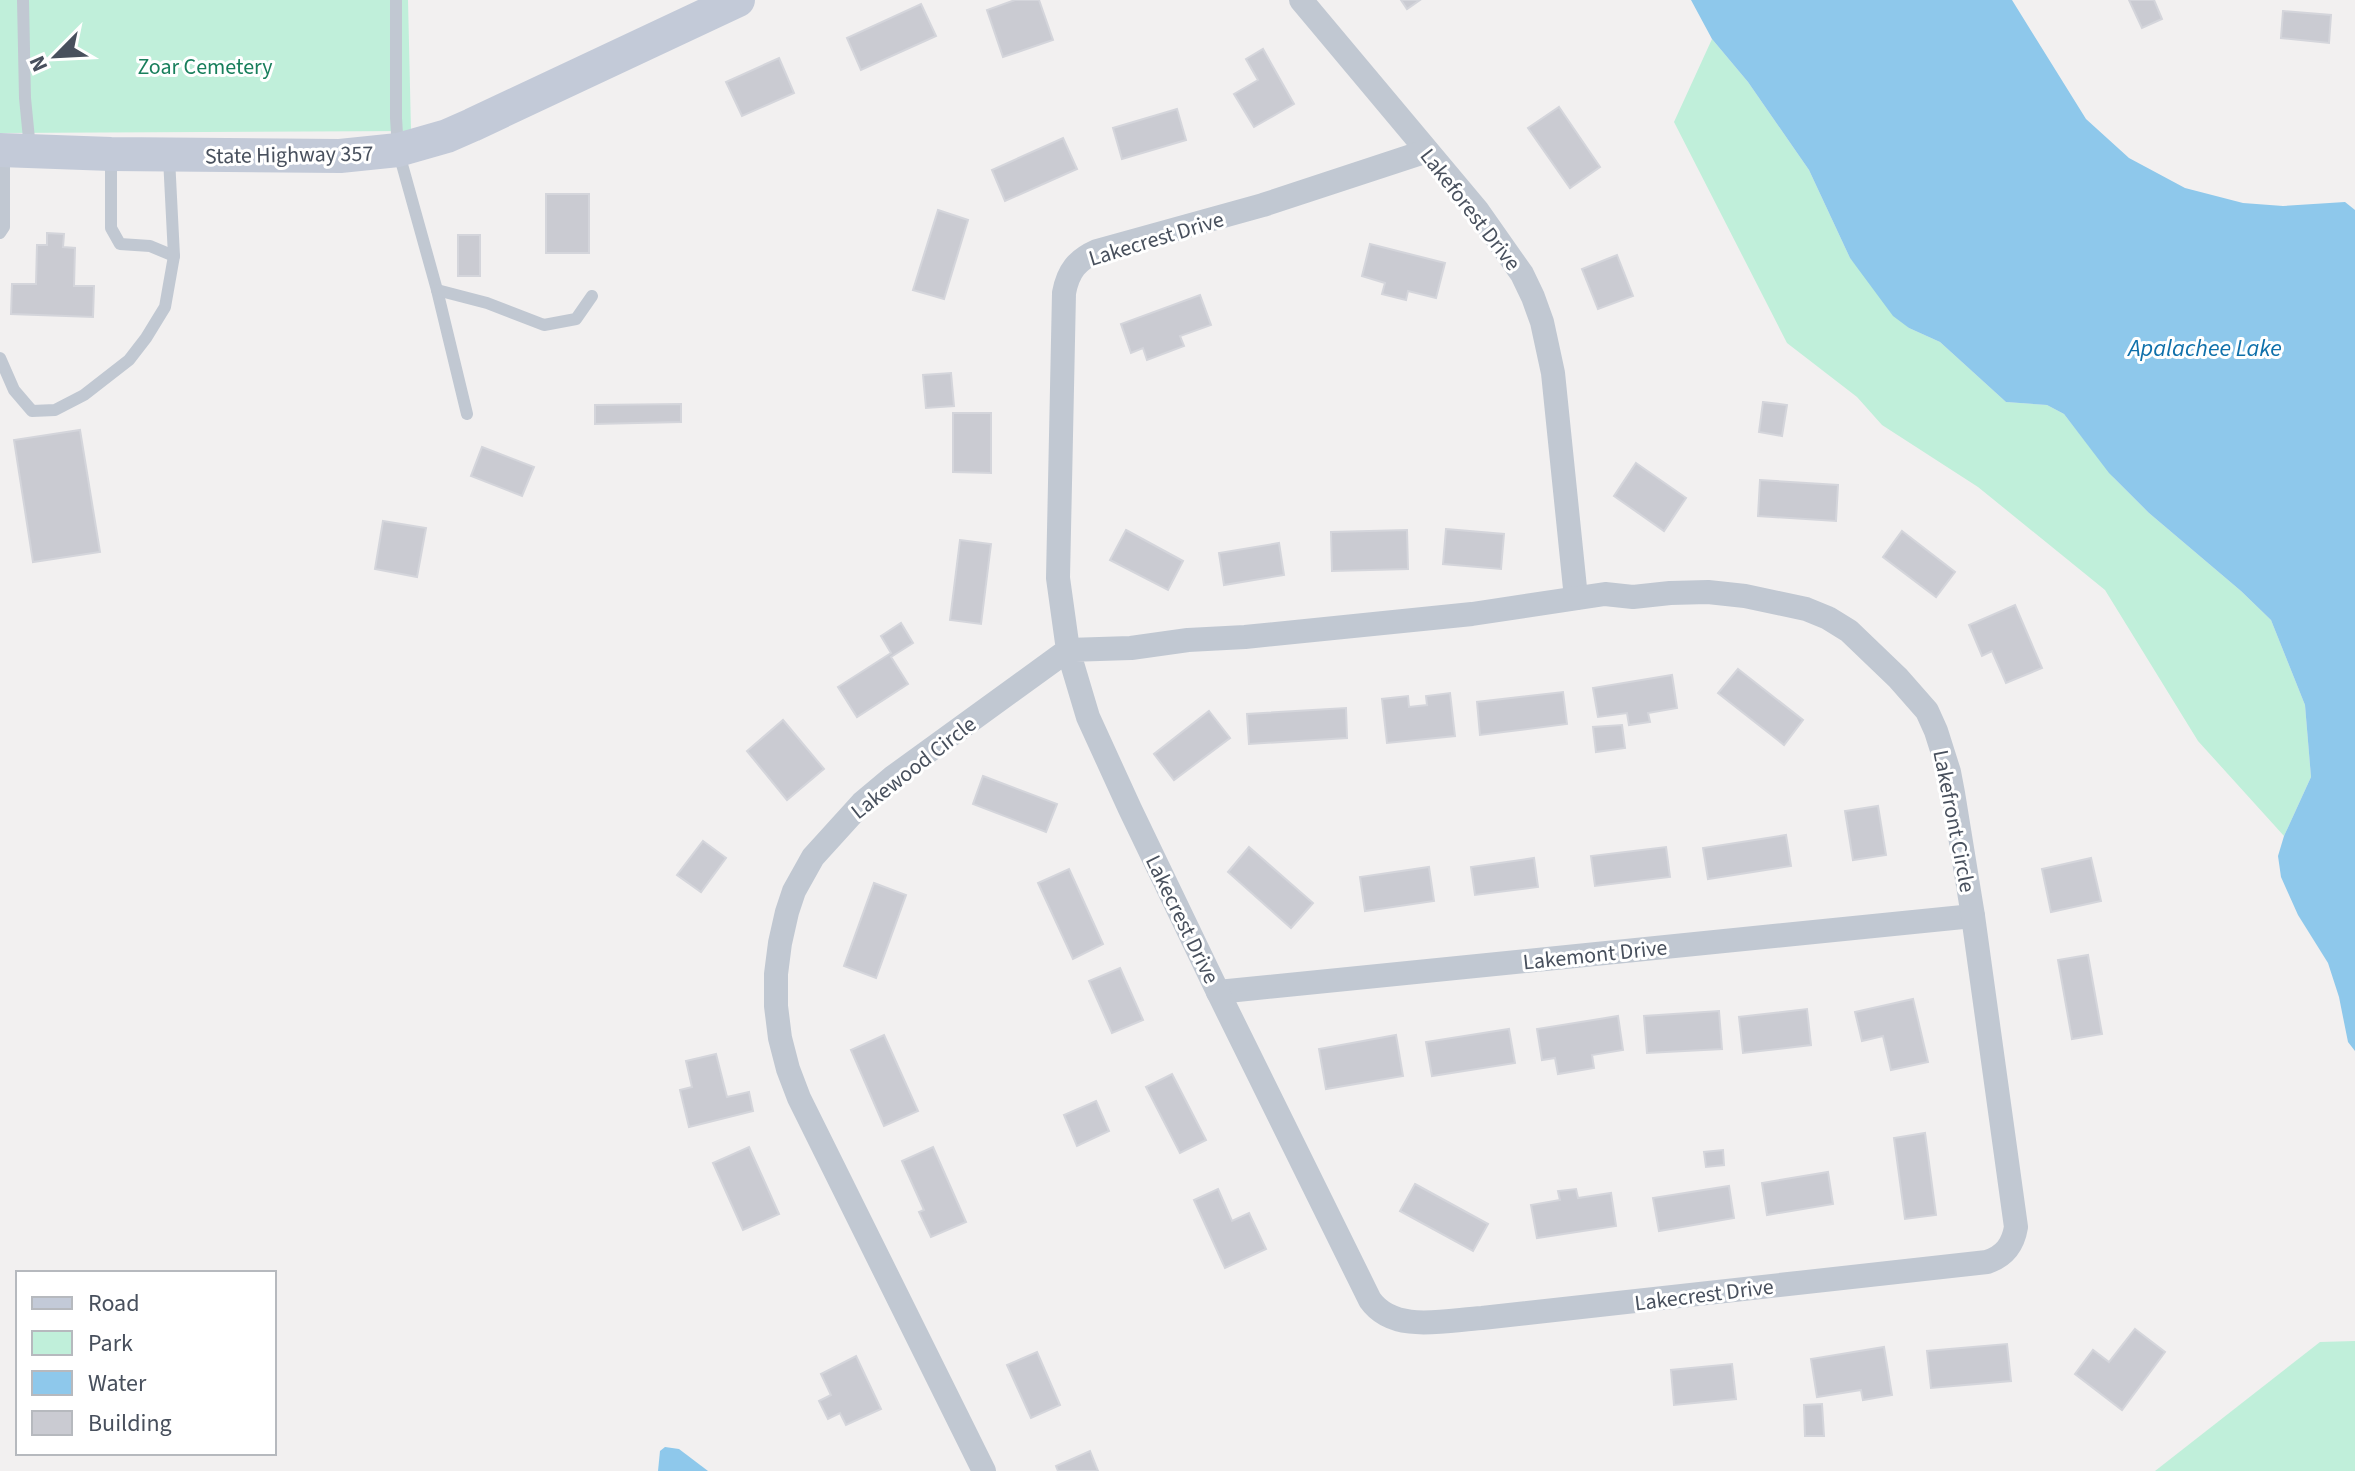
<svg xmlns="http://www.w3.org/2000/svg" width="2355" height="1471" viewBox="0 0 2355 1471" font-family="'Source Sans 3',sans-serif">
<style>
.green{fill:#c0efda}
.water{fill:#8ec8eb}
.building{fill:#cacbd2;stroke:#d4d5db;stroke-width:2}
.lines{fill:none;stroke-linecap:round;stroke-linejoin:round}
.lane{stroke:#c1c8d2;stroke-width:12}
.street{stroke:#c1c8d2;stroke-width:24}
.secondary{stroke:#c3cad8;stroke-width:34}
.labels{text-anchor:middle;stroke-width:6;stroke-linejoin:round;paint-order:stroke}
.park-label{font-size:22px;fill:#197f5c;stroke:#fff}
.street-label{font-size:22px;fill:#48505d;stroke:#fff}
.water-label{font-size:24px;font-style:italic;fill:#0f70aa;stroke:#fff}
</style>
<rect width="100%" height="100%" fill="#f2f0f0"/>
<!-- green -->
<g class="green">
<polygon points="0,0 408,0 411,131 0,133"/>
<polygon points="1712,39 1748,82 1809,170 1850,258 1909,328 1940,342 2006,402 2047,405 2064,414 2114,478 2149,513 2241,591 2271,620 2305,705 2311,777 2284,836 2198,741 2105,590 1978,487 1882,425 1857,397 1787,343 1674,122"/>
<polygon points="2355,1341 2355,1471 2155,1471 2320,1342"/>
</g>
<!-- water -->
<g class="water">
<polygon points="1691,0 2012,0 2086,119 2129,158 2185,188 2243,203 2283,206 2345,202 2355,210 2355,1051 2348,1042 2339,997 2328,963 2298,915 2281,877 2278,856 2284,836 2311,777 2305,705 2271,620 2241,591 2149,513 2109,473 2064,414 2047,405 2006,402 1940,342 1909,328 1893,316 1850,258 1809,170 1748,82 1712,39"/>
<polygon points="665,1447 679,1449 708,1471 658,1471 660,1451"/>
</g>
<!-- building -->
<g class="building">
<polygon points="1015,0 1039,0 1053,40 1003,57 987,10"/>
<polygon points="1401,0 1420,0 1407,9"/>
<polygon points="2129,0 2154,0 2162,19 2142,28"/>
<polygon points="921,4 936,36 861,70 847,38"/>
<polygon points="2283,11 2331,15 2329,43 2281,38"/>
<polygon points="1263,49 1294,104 1254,127 1234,94 1258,80 1246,59"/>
<polygon points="779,58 794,93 742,116 726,82"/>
<polygon points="1559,107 1600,167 1570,188 1528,128"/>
<polygon points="1177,109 1186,140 1122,159 1113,128"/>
<polygon points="1063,138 1077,169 1005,201 992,170"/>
<rect x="546" y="194" width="43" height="59"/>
<polygon points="938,210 968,220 944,299 913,290"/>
<polygon points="47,233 64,234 63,247 75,248 74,286 94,286 93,317 11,314 12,284 36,284 37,245 47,245"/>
<rect x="458" y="235" width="22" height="41"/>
<polygon points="1370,244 1445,263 1436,298 1408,291 1406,300 1382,294 1385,283 1362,276"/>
<polygon points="1617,255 1633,296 1598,309 1582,269"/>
<polygon points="1200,295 1211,325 1180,336 1184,346 1147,360 1143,348 1131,353 1121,324"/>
<polygon points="951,373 954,406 926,408 923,375"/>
<polygon points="1763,402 1787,405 1782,436 1759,432"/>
<polygon points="681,404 681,422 595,424 595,405"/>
<polygon points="953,413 991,413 991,473 953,472"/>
<polygon points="80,430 100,552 33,562 14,440"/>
<polygon points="482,447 534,467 522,496 471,476"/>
<polygon points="1636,463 1686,498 1664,531 1614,496"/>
<polygon points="1760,480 1838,485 1836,521 1758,516"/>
<polygon points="383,521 426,528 417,577 375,569"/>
<polygon points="1446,529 1504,534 1501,569 1443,564"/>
<polygon points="1126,530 1183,561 1168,590 1110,560"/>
<polygon points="1407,530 1408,569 1332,571 1331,532"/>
<polygon points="1902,531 1955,572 1936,597 1883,557"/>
<polygon points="960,540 991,544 981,624 950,620"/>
<polygon points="1279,543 1284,575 1224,585 1219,553"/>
<polygon points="2015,605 2042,668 2006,683 1992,651 1982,656 1969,625"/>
<polygon points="901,623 913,643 891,657 908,684 857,717 838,687 891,653 881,636"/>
<polygon points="1738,669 1803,720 1784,745 1718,693"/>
<polygon points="1672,675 1677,708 1648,713 1650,722 1629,725 1627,713 1598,717 1593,688"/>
<polygon points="1563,692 1567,724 1480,735 1477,702"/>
<polygon points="1450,693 1455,736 1387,743 1382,699 1408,696 1409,707 1427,705 1426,696"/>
<polygon points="1346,708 1347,738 1249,744 1247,714"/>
<polygon points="1209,711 1230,738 1174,780 1154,754"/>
<polygon points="783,720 824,769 787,800 747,751"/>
<polygon points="1622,725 1625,748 1596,752 1593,727"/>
<polygon points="983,776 1057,804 1046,832 973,804"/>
<polygon points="1878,806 1886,855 1853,860 1845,811"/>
<polygon points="1786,835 1791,866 1708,879 1703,848"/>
<polygon points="703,841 726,858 701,892 677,875"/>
<polygon points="1249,847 1313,903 1291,928 1228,872"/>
<polygon points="1666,847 1670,877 1595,886 1591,856"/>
<polygon points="1534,858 1538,887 1475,895 1471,867"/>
<polygon points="2091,858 2101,901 2051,912 2042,869"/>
<polygon points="1429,867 1434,901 1365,911 1360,877"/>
<polygon points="1069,869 1103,944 1073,959 1038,883"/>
<polygon points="874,883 906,895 876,978 844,966"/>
<polygon points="2088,955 2102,1034 2072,1039 2058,960"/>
<polygon points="1120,968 1143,1020 1112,1033 1089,981"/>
<polygon points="1913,999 1928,1062 1891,1070 1883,1036 1862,1041 1855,1012"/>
<polygon points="1807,1009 1811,1045 1743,1053 1739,1017"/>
<polygon points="1719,1011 1722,1049 1647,1053 1644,1016"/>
<polygon points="1618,1016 1623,1050 1592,1055 1594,1068 1558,1074 1555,1058 1542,1060 1537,1029"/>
<polygon points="1509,1029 1515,1063 1432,1076 1426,1042"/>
<polygon points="884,1035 918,1111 884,1126 851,1050"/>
<polygon points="1396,1035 1403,1076 1326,1089 1319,1049"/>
<polygon points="716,1054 727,1097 749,1092 753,1111 689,1127 680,1090 692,1087 686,1061"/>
<polygon points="1172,1074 1206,1140 1180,1153 1146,1087"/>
<polygon points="1096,1101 1109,1131 1077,1146 1064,1115"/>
<polygon points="1925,1133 1936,1215 1905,1219 1894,1138"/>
<polygon points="749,1147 779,1214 743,1230 713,1163"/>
<polygon points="933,1147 966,1222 931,1237 919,1212 924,1210 902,1161"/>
<polygon points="1723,1150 1724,1165 1706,1167 1704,1152"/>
<polygon points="1828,1172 1833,1204 1767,1215 1762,1183"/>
<polygon points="1415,1184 1488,1224 1473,1251 1400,1211"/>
<polygon points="1729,1186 1734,1218 1659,1231 1653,1198"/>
<polygon points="1218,1189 1232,1221 1249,1213 1266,1249 1225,1268 1194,1200"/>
<polygon points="1576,1189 1578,1198 1611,1193 1616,1226 1537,1238 1531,1205 1560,1200 1558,1191"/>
<polygon points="2135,1329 2165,1352 2122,1410 2075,1374 2093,1350 2109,1362"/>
<polygon points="2007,1344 2011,1381 1931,1388 1927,1351"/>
<polygon points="1884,1347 1892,1395 1863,1400 1861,1390 1817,1397 1811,1359"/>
<polygon points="1037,1352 1060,1405 1031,1418 1007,1365"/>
<polygon points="856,1356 881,1409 846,1425 840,1413 828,1419 819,1401 831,1395 821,1374"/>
<polygon points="1732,1364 1736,1399 1674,1405 1671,1370"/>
<polygon points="1822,1404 1824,1436 1805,1436 1804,1405"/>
<polygon points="1090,1451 1098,1471 1058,1471 1056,1466"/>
</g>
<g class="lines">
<!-- lane -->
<g class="lane">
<polyline points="23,0 25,98 30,149"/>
<polyline points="396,0 396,118 398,150 437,290 467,414"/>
<polyline points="111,157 111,228 120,244 150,246 174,256"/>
<polyline points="0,233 4,227 4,154"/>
<polyline points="437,290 487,303 544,325 576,319 592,296"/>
<polyline points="0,358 14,390 32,411 55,410 84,395 129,360 146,338 165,307 174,256 169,158"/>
</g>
<!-- street -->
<g class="street">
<polyline points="1301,0 1477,210 1522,274 1533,297 1542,322 1553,373 1576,598"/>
<polyline points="1218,992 1973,916"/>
<path d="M984 1471 799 1098 788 1069 780 1038 776 1006V974L780 943 787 912 794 891 813 857 862 803 893 777 1068 650 1131 648 1188 640 1245 637 1472 614 1605 594 1633 597 1670 593 1708 592 1745 596 1806 609 1828 618 1849 631 1898 678 1927 711 1936 731 1949 772 1953 793 1973 916 2016 1227C2013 1245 2005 1256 1987 1262L1482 1318C1446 1320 1394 1334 1370 1300L1218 992 1130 809 1088 717 1068 650 1058 578 1064 293C1068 271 1077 260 1097 251L1263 205 1427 151"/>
</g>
<!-- secondary -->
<polyline class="secondary" points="0,150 111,154 340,156 398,150 447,136 472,125 738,0"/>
</g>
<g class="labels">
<!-- park labels -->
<g class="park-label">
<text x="205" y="74">Zoar Cemetery</text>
</g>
<!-- street labels -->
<g class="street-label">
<text transform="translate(289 154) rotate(-1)" y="8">State Highway 357</text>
<text transform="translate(1471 209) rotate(52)" y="8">Lakeforest Drive</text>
<text transform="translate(1156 238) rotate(-17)" y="8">Lakecrest Drive</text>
<text transform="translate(913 767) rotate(-38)" y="8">Lakewood Circle</text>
<text transform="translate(1955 821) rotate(79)" y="8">Lakefront Circle</text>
<text transform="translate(1183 919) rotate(64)" y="8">Lakecrest Drive</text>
<text transform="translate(1595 954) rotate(-6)" y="8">Lakemont Drive</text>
<text transform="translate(1704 1294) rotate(-7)" y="8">Lakecrest Drive</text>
</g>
<!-- water labels -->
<g class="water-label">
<text x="2205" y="356">Apalachee Lake</text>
</g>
</g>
<!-- legend -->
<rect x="16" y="1271" width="260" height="184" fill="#ffffff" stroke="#b6b9be" stroke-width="2"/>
<rect x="32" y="1297" width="40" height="12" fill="#c3cad8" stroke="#b6b9be" stroke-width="2"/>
<text x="88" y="1311" font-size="24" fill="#48505d">Road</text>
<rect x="32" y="1331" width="40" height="24" fill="#c0efda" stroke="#b6b9be" stroke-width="2"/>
<text x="88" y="1351" font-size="24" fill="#48505d">Park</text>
<rect x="32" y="1371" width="40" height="24" fill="#8ec8eb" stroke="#b6b9be" stroke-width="2"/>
<text x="88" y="1391" font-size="24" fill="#48505d">Water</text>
<rect x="32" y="1411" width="40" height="24" fill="#cacbd2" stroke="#b6b9be" stroke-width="2"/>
<text x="88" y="1431" font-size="24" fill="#48505d">Building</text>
<!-- north arrow -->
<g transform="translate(56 56) rotate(246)" stroke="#ffffff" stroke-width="6" paint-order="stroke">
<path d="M0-6L14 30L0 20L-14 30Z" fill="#48505d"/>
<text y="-12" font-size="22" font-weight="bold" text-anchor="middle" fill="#48505d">N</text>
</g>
</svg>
